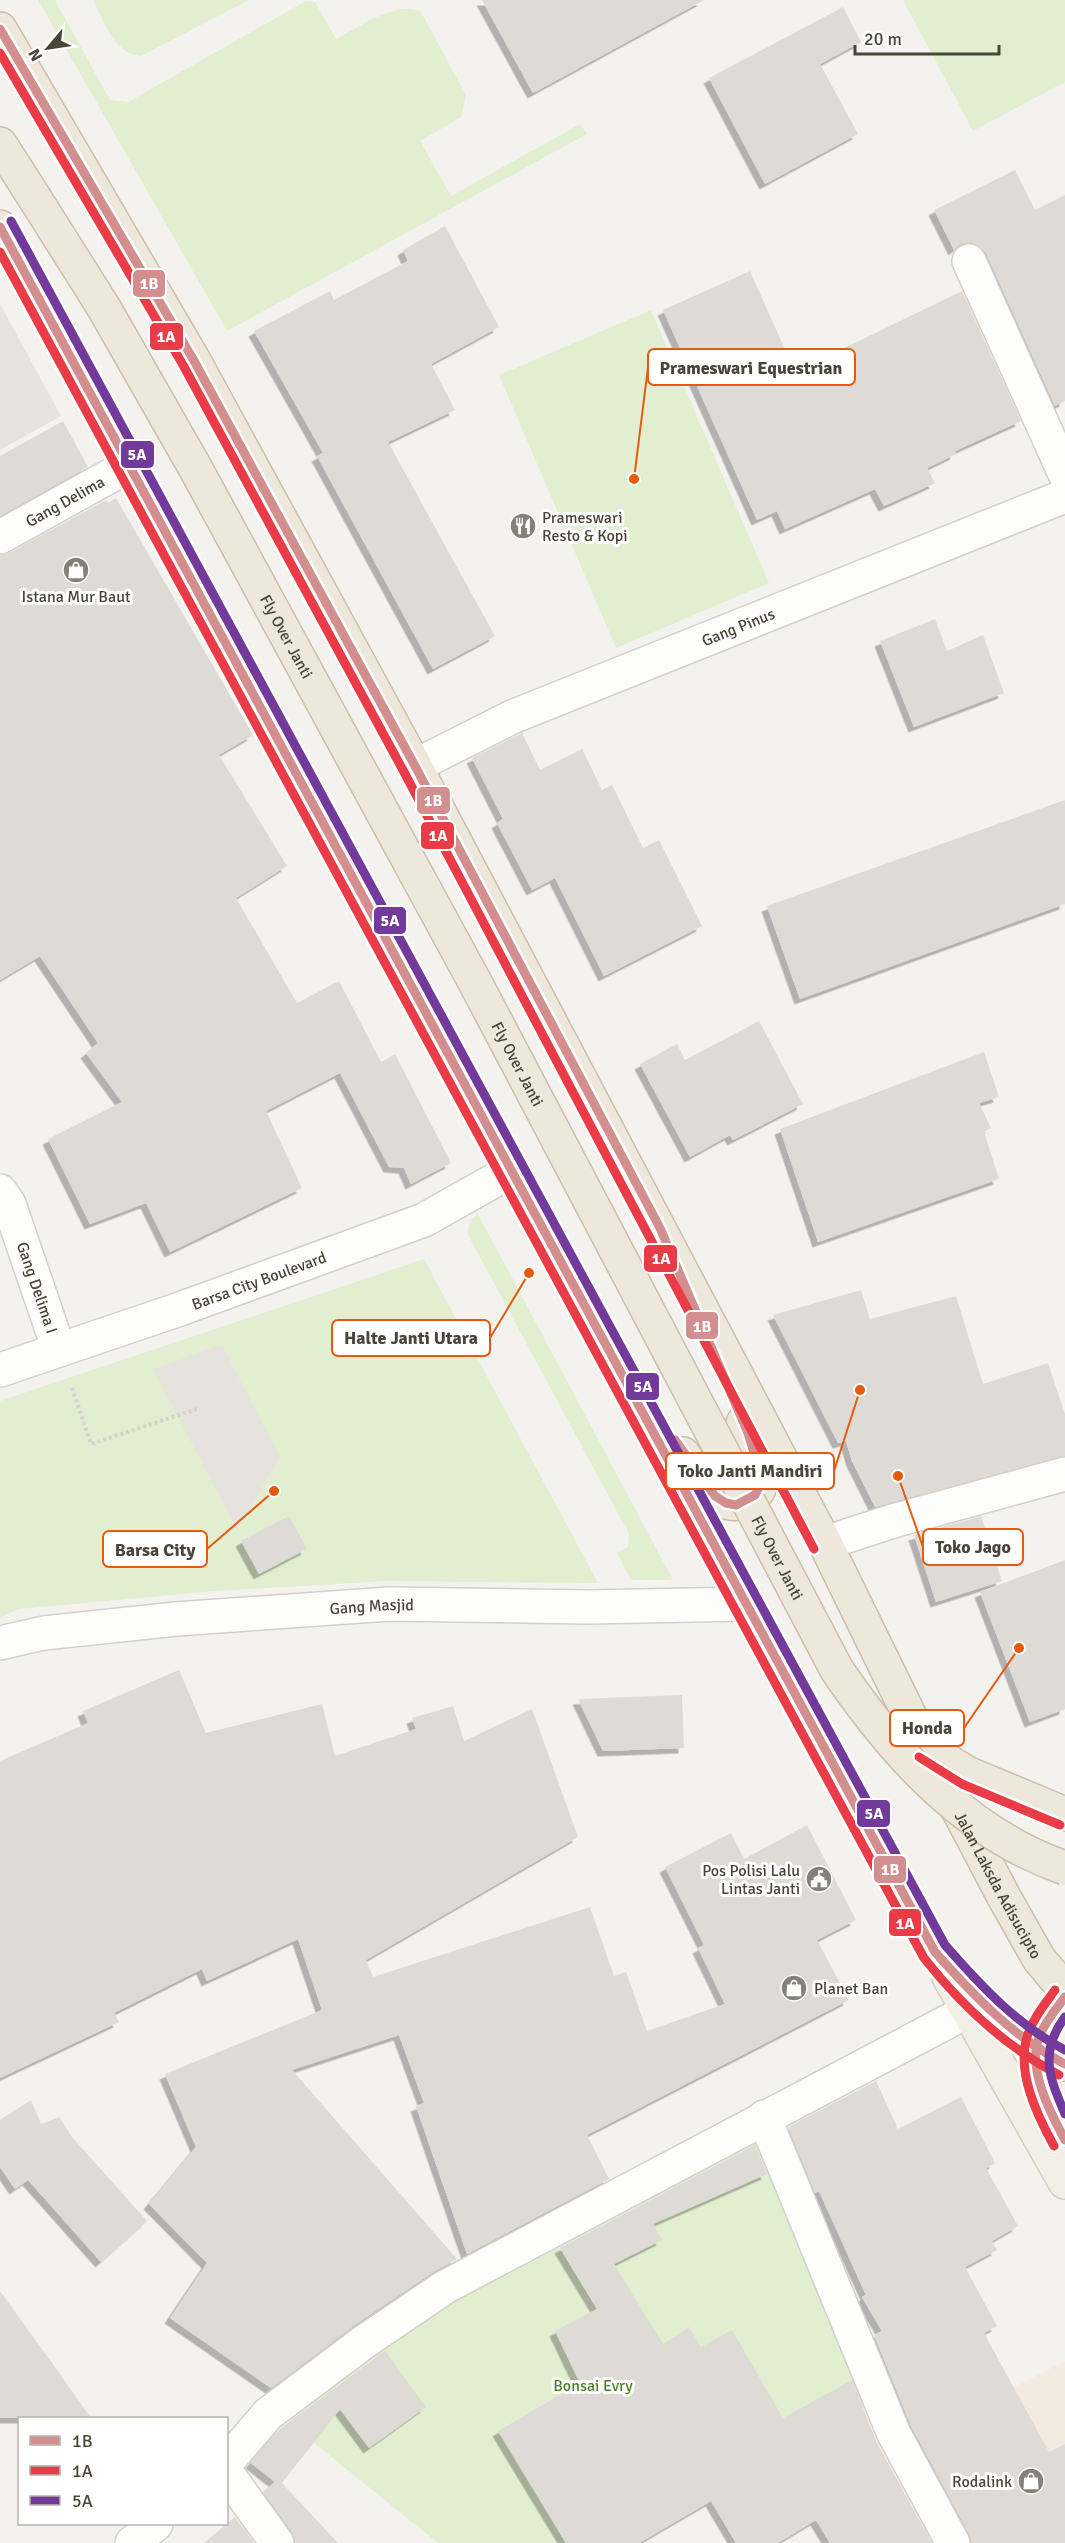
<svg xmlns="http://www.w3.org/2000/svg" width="1065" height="2543" viewBox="0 0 1065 2543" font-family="Signika,sans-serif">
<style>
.commercial{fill:#f3ebdf}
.green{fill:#e1eecf}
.parking{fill:#e6e3df}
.building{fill:#dedbd6;filter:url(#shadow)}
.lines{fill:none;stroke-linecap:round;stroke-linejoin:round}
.minor-casing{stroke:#d2d0cb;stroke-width:36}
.major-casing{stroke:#d6cebb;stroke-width:36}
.highway-casing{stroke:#ccbfa9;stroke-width:36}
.path{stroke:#d3d2cc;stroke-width:4;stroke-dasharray:3 3;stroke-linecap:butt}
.minor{stroke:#fdfdfc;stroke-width:33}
.major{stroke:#f2efe6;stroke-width:33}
.highway{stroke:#ede8db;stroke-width:33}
.highway-bridge-casing{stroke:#ccbfa9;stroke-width:36;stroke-linecap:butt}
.highway-bridge{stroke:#ede8db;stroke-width:33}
.bus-1-casing{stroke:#fff;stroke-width:14}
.bus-2-casing{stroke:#fff;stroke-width:14}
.bus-3-casing{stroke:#fff;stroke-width:14}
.bus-1{stroke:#d38e8f;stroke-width:9}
.bus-2{stroke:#e93c46;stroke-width:9}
.bus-3{stroke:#723a9b;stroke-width:9}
.labels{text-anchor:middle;stroke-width:6;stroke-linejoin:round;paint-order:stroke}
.street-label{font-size:16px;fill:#4b4439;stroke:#fff}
.poi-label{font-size:16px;fill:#4b4439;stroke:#fff;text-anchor:start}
.park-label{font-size:16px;fill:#4a7f2a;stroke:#fff}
.leader{fill:none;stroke:#e8590c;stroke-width:2}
.callout-dot{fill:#e8590c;stroke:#fff;stroke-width:2}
.callout{fill:#fff;stroke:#e8590c;stroke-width:2}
.callout-label{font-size:18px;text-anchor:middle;font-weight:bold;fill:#4b4439}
.line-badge{stroke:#fff;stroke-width:2}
.badge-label{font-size:16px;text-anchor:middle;font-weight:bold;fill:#fff}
</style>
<defs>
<filter id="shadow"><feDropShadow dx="-5.5" dy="5.5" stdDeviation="0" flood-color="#0004"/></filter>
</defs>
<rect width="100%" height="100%" fill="#f4f2ee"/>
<!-- commercial -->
<polygon class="commercial" points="1065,2361 1065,2543 963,2543 908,2441"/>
<!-- green -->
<g class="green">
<path d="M38 0H55L110 100 128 102 306 1 315 2 336 39C360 27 395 0 421 12L466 95 461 117 420 141 451 196 580 124 587 134 227 331Z"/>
<path d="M93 0H249L141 56C114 54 104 21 93 0Z"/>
<polygon points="903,0 1065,0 1065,82 973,131"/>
<polygon points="651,310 769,583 616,648 499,375"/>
<polygon points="478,1214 673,1580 631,1580 617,1553 628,1547 629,1534 467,1233 470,1221"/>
<polygon points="424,1259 598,1583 387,1581 215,1591 19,1609 0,1618 0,1401"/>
<polygon points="762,2122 869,2405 634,2543 438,2543 272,2409 360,2340"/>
</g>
<!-- parking -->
<g class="parking">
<polygon points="0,304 61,416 0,450"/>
<polygon points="222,1345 280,1457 237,1530 153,1369"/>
</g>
<!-- building -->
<g class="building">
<polygon points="482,0 704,0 533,93"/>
<polygon points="843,7 861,42 820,64 858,134 765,184 709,78"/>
<polygon points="1015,170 1035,210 1065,195 1065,401 1055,406 986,253 979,246 970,242 961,244 954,250 934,210"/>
<polygon points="445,226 499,327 431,364 455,410 388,442 495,636 433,669 317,456 323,453 254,331 330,291 334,300 408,261 403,250"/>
<polygon points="750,271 795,372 962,291 1021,421 955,451 956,454 927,468 935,483 884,506 875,489 785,529 777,511 757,520 663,310"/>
<polygon points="63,421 88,467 0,516 0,456"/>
<polygon points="116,498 253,735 219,755 287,866 236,898 297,1003 339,981 381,1062 395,1054 451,1163 411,1184 404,1168 389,1167 340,1073 266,1111 302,1188 170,1252 146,1203 90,1224 48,1139 122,1102 86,1053 98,1043 40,956 0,980 0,556 9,553 106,500 108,503"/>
<polygon points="935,619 947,651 983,635 1004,693 914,727 880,641"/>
<polygon points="522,733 540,770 582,749 602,790 612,785 643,848 659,840 702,926 604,976 555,878 532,890 497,823 503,819 472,758"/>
<polygon points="1065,800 1065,904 800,999 767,906"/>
<polygon points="759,1021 803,1104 733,1140 730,1135 690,1157 640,1064 677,1044 685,1060"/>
<polygon points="984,1052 999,1097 979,1103 991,1128 984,1132 999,1179 818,1242 780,1129"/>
<polygon points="861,1290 870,1319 956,1296 983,1384 1048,1363 1065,1414 1065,1456 875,1507 852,1461 846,1441 838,1443 773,1315"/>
<polygon points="289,1516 307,1549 259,1574 241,1541"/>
<polygon points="981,1516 1002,1581 936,1602 914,1535"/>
<polygon points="1065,1560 1065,1709 1030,1722 980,1592"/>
<polygon points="179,1670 206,1733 322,1704 335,1756 416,1729 412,1718 453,1706 464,1741 532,1709 578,1837 366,1960 373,1977 590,1907 614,1976 626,1972 647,2031 725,2004 698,1948 704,1945 665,1867 731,1833 744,1859 807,1825 856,1920 817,1940 849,2000 587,2135 609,2179 467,2254 416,2106 424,2103 399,2035 292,2070 457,2259 435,2271 353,2326 271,2388 170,2318 207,2263 149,2204 196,2147 165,2074 322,2010 298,1939 207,1981 202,1969 114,2013 119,2022 0,2078 0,1761 88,1723 83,1711"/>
<polygon points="682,1695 684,1748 603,1751 578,1699"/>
<polygon points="876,2081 898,2129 961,2097 995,2163 986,2168 1018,2226 992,2241 997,2250 965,2267 997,2326 984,2333 1049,2452 1065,2444 1065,2543 972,2543 969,2534 911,2426 874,2335 882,2331 862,2297 866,2295 819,2191 815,2193 788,2127"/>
<polygon points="31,2100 41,2124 59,2117 72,2137 147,2221 101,2262 28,2180 15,2189 0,2167 0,2120"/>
<polygon points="755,2145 767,2174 653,2224 662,2240 614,2264 663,2344 689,2327 701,2347 732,2330 783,2418 852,2380 877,2443 932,2543 830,2543 816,2520 778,2543 736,2543 711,2501 639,2543 566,2543 498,2431 580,2383 555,2331 597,2309 560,2248"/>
<polygon points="0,2291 57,2370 91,2418 0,2418"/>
<polygon points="385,2351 426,2407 369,2448 340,2409 282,2483 338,2543 295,2543 292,2532 263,2492 275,2482 251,2463 281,2428"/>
<polygon points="235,2517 254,2543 204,2543"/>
</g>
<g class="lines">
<defs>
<g id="minor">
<polyline points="969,261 1065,474"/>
<path id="s1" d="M0 537 128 466"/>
<path id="s2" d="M415 766 512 717 1065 496"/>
<path id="s3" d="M0 1191 9 1204 59 1350"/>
<path id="s4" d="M0 1370 180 1309 424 1220 511 1171"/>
<polyline points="825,1543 893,1521 1065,1474"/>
<path id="s5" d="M0 1643 44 1633 176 1619 389 1604 588 1607 745 1604"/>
<polyline points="764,2117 894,2434 953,2543"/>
<polyline points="226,2463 268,2414 364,2342 445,2287 981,2004"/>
<polyline points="226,2472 277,2543"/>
<polyline points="132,2543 156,2524"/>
</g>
<polyline id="major" points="949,1977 1065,2182"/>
<g id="highway">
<path id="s6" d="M0 29 193 359 415 766 825 1543 925 1747 1004 1897 1039 1959 1065 1990"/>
<polyline points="0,144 34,197"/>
<path d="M0 227 935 1952C975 1997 1010 2038 1065 2064"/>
<path d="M683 1454C695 1472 718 1514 744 1501 751 1497 758 1494 760 1486 765 1467 750 1439 743 1423"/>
<polyline points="925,1747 967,1773 1065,1814"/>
<polyline points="1048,2110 1036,2050 1046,2023 1065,1997"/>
</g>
</defs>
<!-- minor casing -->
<use href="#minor" class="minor-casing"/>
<!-- major casing -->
<use href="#major" class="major-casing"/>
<!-- highway casing -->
<use href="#highway" class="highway-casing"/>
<!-- path -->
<polyline class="path" points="72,1388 91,1444 197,1409"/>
<!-- minor -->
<use href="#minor" class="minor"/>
<!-- major -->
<use href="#major" class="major"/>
<!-- highway -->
<use href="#highway" class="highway"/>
<defs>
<g id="highway-bridge">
<path id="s7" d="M34 197 104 308 197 471 477 986 837 1670C895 1755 965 1833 1065 1868"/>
</g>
</defs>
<!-- highway-bridge casing -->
<use href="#highway-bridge" class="highway-bridge-casing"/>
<!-- highway-bridge -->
<use href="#highway-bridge" class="highway-bridge"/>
<defs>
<g id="bus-1">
<polyline points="0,29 193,359 415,766 660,1228 748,1433 760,1473 760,1485 755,1495 736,1505 726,1503 715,1496 675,1440"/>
<path d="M0 227 935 1952C974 1996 1012 2036 1065 2064"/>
<path d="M1065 1997C1056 2009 1045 2022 1039 2037 1027 2069 1050 2112 1065 2140"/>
</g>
<g id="bus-2">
<polyline points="0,53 183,365 404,772 814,1549"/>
<path d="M0 252 924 1958C961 2005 1006 2047 1059 2075"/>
<polyline points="919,1757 962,1784 1060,1825"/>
<path d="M1054 2146C1037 2115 1015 2070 1028 2034 1034 2017 1045 2004 1055 1990"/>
</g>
<g id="bus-3">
<path d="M11 221 945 1945C981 1986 1017 2025 1065 2050"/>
<path d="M1065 2017C1039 2052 1049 2077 1065 2114"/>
</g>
</defs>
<!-- bus-1 casing -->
<use href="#bus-1" class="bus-1-casing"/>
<!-- bus-2 casing -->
<use href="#bus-2" class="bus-2-casing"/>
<!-- bus-3 casing -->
<use href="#bus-3" class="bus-3-casing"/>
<!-- bus-1 -->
<use href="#bus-1" class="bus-1"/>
<!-- bus-2 -->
<use href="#bus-2" class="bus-2"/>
<!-- bus-3 -->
<use href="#bus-3" class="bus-3"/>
</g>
<!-- icons -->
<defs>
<symbol id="restaurant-disc" viewBox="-11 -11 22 22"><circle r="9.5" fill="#868178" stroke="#fff"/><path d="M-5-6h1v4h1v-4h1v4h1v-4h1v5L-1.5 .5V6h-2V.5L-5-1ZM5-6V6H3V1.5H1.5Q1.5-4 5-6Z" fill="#fff"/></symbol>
<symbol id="shop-disc" viewBox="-11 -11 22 22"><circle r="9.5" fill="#868178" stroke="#fff"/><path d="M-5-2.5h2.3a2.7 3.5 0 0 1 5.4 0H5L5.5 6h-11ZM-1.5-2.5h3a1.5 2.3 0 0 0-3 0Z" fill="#fff"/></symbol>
<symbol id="civic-disc" viewBox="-11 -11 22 22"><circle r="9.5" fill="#868178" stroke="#fff"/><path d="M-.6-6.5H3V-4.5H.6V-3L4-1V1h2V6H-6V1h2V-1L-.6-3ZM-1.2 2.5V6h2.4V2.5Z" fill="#fff"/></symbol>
</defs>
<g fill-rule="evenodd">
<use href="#restaurant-disc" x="508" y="511" width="30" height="30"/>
<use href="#shop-disc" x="61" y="555" width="30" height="30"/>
<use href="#civic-disc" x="804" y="1864" width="30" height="30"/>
<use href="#shop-disc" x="779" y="1973" width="30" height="30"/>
<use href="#shop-disc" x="1016" y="2466" width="30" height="30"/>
</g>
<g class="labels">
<!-- street labels -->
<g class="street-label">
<text dy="6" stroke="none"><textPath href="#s1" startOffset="74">Gang Delima</textPath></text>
<text dy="6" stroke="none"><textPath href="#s2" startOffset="352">Gang Pinus</textPath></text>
<text dy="6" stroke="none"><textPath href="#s7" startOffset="507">Fly Over Janti</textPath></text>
<text dy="6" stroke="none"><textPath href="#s7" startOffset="993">Fly Over Janti</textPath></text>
<text dy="6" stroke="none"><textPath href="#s4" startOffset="274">Barsa City Boulevard</textPath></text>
<text dy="6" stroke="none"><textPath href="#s3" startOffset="104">Gang Delima I</textPath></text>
<text dy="6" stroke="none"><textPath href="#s7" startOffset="1551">Fly Over Janti</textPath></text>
<text dy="6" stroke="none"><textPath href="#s5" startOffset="374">Gang Masjid</textPath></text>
<text dy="6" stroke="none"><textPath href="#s6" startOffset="2108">Jalan Laksda Adisucipto</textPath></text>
</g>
<!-- poi labels -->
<g class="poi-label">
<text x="542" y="523">Prameswari<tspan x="542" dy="18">Resto &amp; Kopi</tspan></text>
<text x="76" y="602" text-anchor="middle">Istana Mur Baut</text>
<text x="800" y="1876" text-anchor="end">Pos Polisi Lalu<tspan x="800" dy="18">Lintas Janti</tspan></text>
<text x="814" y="1994">Planet Ban</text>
<text x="1012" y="2487" text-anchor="end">Rodalink</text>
</g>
<!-- park labels -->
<g class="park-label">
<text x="593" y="2391">Bonsai Evry</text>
</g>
</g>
<!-- callouts -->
<path class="leader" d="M634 479L648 367M529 1273L490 1338M860 1390L834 1471M898 1476L923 1547M274 1491L207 1549M1019 1648L964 1728"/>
<g class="callout-dot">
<circle cx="634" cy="479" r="6"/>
<circle cx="529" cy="1273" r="6"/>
<circle cx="860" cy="1390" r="6"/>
<circle cx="898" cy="1476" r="6"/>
<circle cx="274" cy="1491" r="6"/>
<circle cx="1019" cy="1648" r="6"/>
</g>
<g class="callout">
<rect x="648" y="349" width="207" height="36" rx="6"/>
<rect x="332" y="1320" width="158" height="36" rx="6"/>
<rect x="666" y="1453" width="168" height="36" rx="6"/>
<rect x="923" y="1529" width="100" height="36" rx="6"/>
<rect x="103" y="1531" width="104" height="36" rx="6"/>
<rect x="890" y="1710" width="74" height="36" rx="6"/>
</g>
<g class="callout-label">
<text x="751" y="374">Prameswari Equestrian</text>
<text x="411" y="1344">Halte Janti Utara</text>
<text x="750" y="1477">Toko Janti Mandiri</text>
<text x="973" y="1553">Toko Jago</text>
<text x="155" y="1556">Barsa City</text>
<text x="927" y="1734">Honda</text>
</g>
<g class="line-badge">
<rect x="132" y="269" width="34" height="29" rx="6" fill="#d38e8f"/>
<rect x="149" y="322" width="35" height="29" rx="6" fill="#e93c46"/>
<rect x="120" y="440" width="35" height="29" rx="6" fill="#723a9b"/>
<rect x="416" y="786" width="35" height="29" rx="6" fill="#d38e8f"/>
<rect x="420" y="821" width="35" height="29" rx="6" fill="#e93c46"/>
<rect x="373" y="906" width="34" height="29" rx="6" fill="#723a9b"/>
<rect x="643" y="1244" width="35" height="29" rx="6" fill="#e93c46"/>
<rect x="685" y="1311" width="34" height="29" rx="6" fill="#d38e8f"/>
<rect x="625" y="1372" width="35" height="29" rx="6" fill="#723a9b"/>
<rect x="856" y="1799" width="35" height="29" rx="6" fill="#723a9b"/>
<rect x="873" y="1855" width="34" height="29" rx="6" fill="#d38e8f"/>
<rect x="888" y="1908" width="34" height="29" rx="6" fill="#e93c46"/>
</g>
<g class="badge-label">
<text x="149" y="289">1B</text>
<text x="166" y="342">1A</text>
<text x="137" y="460">5A</text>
<text x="433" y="806">1B</text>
<text x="438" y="841">1A</text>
<text x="390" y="926">5A</text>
<text x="661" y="1264">1A</text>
<text x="702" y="1332">1B</text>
<text x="643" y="1392">5A</text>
<text x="874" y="1819">5A</text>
<text x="890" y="1875">1B</text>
<text x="905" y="1929">1A</text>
</g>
<!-- legend -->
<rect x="18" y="2417" width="210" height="108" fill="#ffffff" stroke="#b7b4b0" stroke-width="1.5"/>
<rect x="30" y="2436" width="30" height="9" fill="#d38e8f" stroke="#b7b4b0" stroke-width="1.5"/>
<text x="72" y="2447" font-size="18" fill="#4b4439">1B</text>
<rect x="30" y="2466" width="30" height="9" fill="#e93c46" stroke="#b7b4b0" stroke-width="1.5"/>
<text x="72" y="2477" font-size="18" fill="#4b4439">1A</text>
<rect x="30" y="2496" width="30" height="9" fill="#723a9b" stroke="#b7b4b0" stroke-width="1.5"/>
<text x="72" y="2507" font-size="18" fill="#4b4439">5A</text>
<!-- north arrow -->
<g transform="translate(48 48) rotate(241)" stroke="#ffffff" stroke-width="4.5" paint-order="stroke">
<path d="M0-4.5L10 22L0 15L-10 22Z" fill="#4b4439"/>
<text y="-9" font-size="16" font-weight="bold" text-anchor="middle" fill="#4b4439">N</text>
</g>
<!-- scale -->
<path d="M855 45v9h144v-9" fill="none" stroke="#4b4439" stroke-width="3"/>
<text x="864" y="45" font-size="18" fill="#4b4439" stroke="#ffffff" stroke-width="4.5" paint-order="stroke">20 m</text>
</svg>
